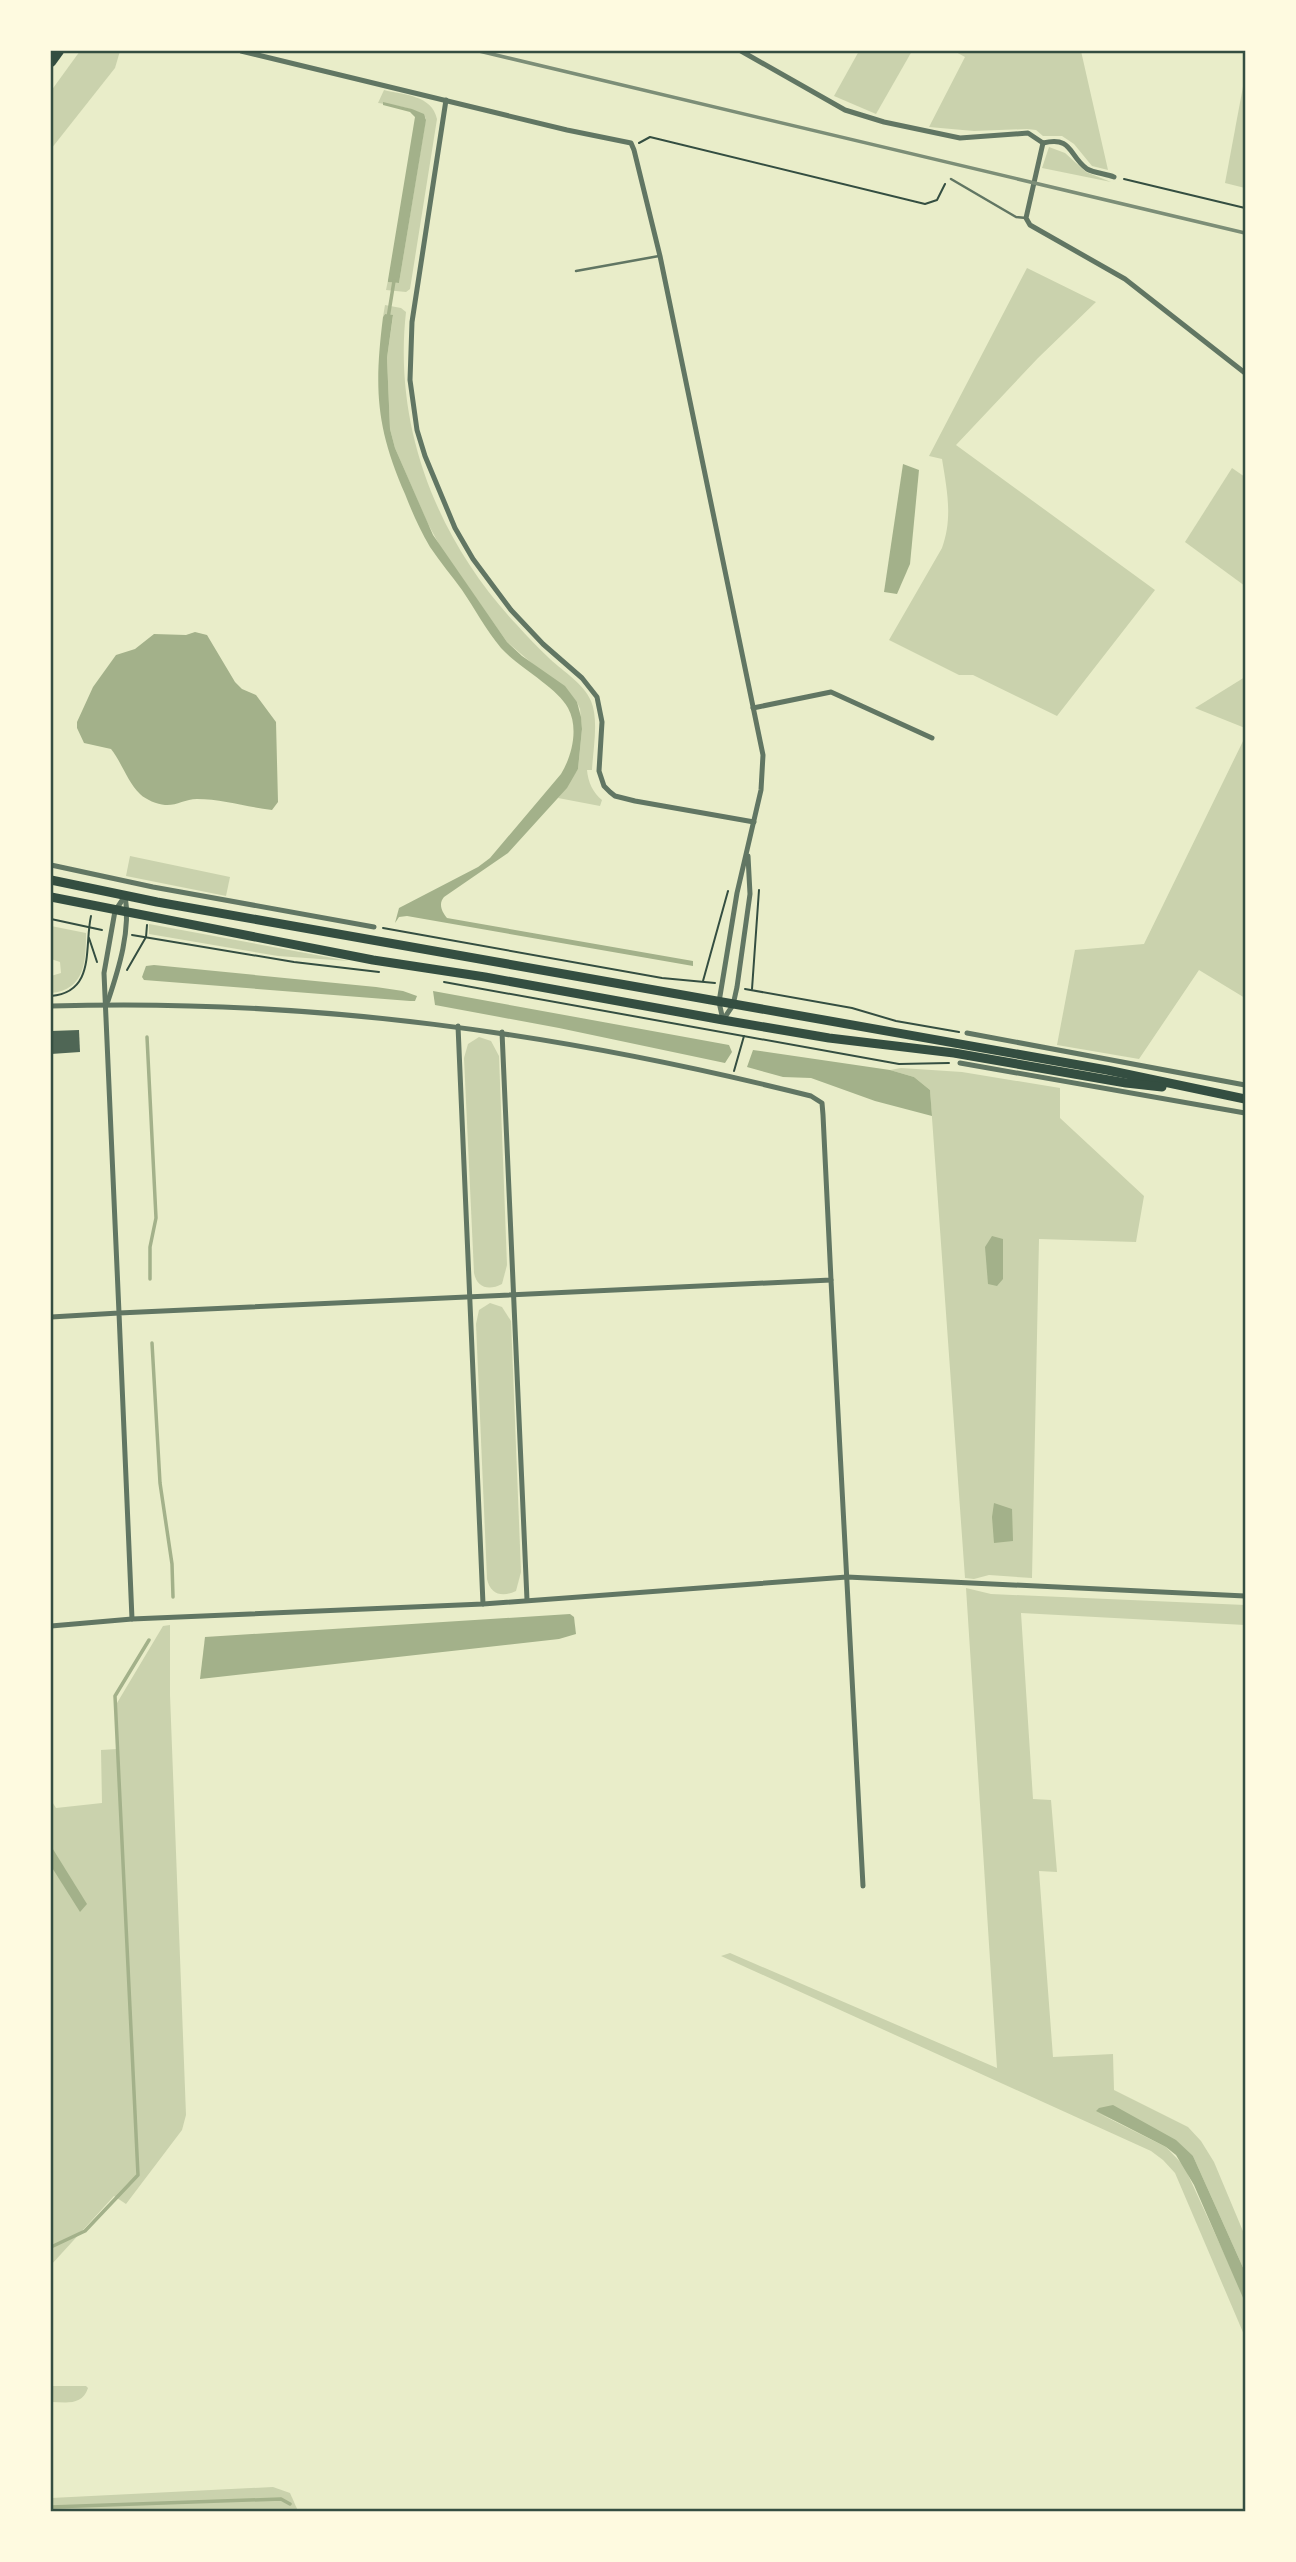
<svg xmlns="http://www.w3.org/2000/svg" width="1296" height="2562" viewBox="0 0 1296 2562" font-family="Figtree,sans-serif">
<style>
.green{fill:#cad2ad}
.water{fill:#a3b18a}
.lines{fill:none;stroke-linecap:round;stroke-linejoin:round}
.stream{stroke:#a3b18a;stroke-width:3.5}
.building{fill:#4f6655}
.path{stroke:#344e41;stroke-width:2}
.service{stroke:#617663;stroke-width:2.5}
.minor{stroke:#617663;stroke-width:5}
.primary{stroke:#344e41;stroke-width:9}
.motorway{stroke:#344e41;stroke-width:10}
.rail{stroke:#7c8e77;stroke-width:3.5}
.neatline{fill:none;stroke:#344e41;stroke-width:2.5}
</style>
<rect width="100%" height="100%" fill="#e9edc9"/>
<!-- green -->
<g class="green">
<polygon points="80,51 120,51 115,68 51,149 51,91"/>
<polygon points="859,51 912,51 876,114 834,96"/>
<polygon points="954,51 1081,51 1108,170 1092,166 1074,144 1062,136 1043,136 1036,130 1027,129 974,131 929,127 965,57"/>
<polygon points="1245,76 1245,188 1225,183"/>
<path d="M384 90C404 95 432 95 437 119L410 289 406 292 386 290 388 280 389 282 399 283 426 118C415 106 388 105 378 103Z"/>
<polygon points="1049,147 1065,153 1086,172 1111,182 1042,168"/>
<path d="M1027 268 1096 302 1038 358 956 445 1155 590 1057 716 973 675H959L889 640 942 548C953 518 947 490 942 459L929 456Z"/>
<path d="M385 305 401 308 406 312C393 427 437 540 517 625 527 636 538 648 550 659 564 672 583 683 591 701 599 720 593 749 592 770H587C588 782 593 793 602 800L600 806 558 798 578 769 582 729 580 709 577 702 507 642 441 548 427 522 395 448 390 429 387 358 393 316 385 314 383 317Z"/>
<polygon points="1232,468 1245,477 1245,586 1185,542"/>
<polygon points="1245,677 1245,728 1195,708"/>
<polygon points="1245,737 1245,998 1199,970 1139,1059 1057,1045 1075,950 1144,944"/>
<polygon points="130,856 230,877 226,896 126,876"/>
<polygon points="149,924 349,961 278,956 149,934"/>
<path d="M51 926 86 933C86 961 85 990 51 993V976L61 973 60 962 51 959Z"/>
<path d="M479 1037 491 1041 499 1056 507 1265 502 1284C489 1291 477 1288 474 1273L464 1058 468 1044Z"/>
<polygon points="901,1068 962,1072 1060,1088 1060,1118 1144,1196 1136,1242 1039,1239 1032,1578 989,1575 974,1579 965,1578 930,1090 914,1077 890,1070"/>
<path d="M490 1303 502 1307 511 1321 521 1572 516 1591C502 1598 490 1594 487 1579L476 1324 479 1310Z"/>
<polygon points="966,1588 991,1594 1245,1605 1245,1625 1021,1613 1033,1799 1051,1800 1057,1872 1039,1871 1053,2057 1113,2054 1114,2090 1188,2127 1201,2141 1214,2162 1245,2236 1245,2272 1193,2156 1098,2113 1166,2147 1184,2166 1245,2299 1245,2337 1175,2173 1163,2160 1151,2151 721,1956 730,1953 997,2068"/>
<polygon points="170,1625 170,1695 186,2115 182,2130 126,2204 114,2196 51,2265 51,1800 56,1808 102,1803 101,1750 117,1749 117,1703 163,1626"/>
<path d="M51 2386H86L88 2388C82 2406 67 2402 51 2402Z"/>
<polygon points="273,2487 290,2493 298,2511 51,2511 51,2498"/>
</g>
<!-- water -->
<g class="water">
<polygon points="383,102 412,109 424,114 426,120 399,283 388,282 388,280 415,117 410,112 383,105"/>
<path d="M385 314 393 315 387 358 390 429 395 448 433 535 507 642 522 656 565 686 577 702 581 717 582 729 578 769 567 788 508 853 444 897C438 904 442 912 447 918L693 961V966L407 916 399 917 395 923 399 908 478 867 490 858 561 774C572 756 579 728 568 708 557 687 519 668 501 648 486 630 475 609 462 590 452 576 440 562 430 547 420 530 412 512 405 494 376 427 374 389 383 317Z"/>
<polygon points="903,464 919,470 910,564 897,594 884,592"/>
<path d="M195 632 207 635 235 682 242 689 256 695 276 722 278 802 272 810C247 807 222 799 197 799 185 799 176 806 165 805 157 804 146 800 140 794 127 781 122 763 111 749L84 743 77 728V722L93 687 116 655 135 649 154 634 186 635Z"/>
<polygon points="154,965 376,987 403,991 417,996 415,1001 410,1001 144,980 142,977 146,966"/>
<polygon points="433,991 729,1045 732,1052 725,1063 559,1028 435,1005"/>
<polygon points="753,1050 890,1070 914,1077 930,1090 932,1116 875,1101 811,1078 783,1077 747,1067"/>
<polygon points="992,1236 1003,1239 1003,1279 997,1286 988,1284 985,1247"/>
<polygon points="994,1503 1012,1509 1013,1541 994,1543 992,1517"/>
<polygon points="570,1614 574,1617 576,1634 559,1639 200,1679 205,1637"/>
<polygon points="51,1846 87,1904 80,1912 51,1866"/>
<polygon points="1113,2105 1176,2140 1193,2156 1245,2272 1244,2300 1194,2185 1176,2155 1166,2147 1096,2111 1099,2108"/>
</g>
<g class="lines">
<!-- stream -->
<g class="stream">
<polyline points="388,318 394,281"/>
<polyline points="147,1037 156,1218 150,1247 150,1279"/>
<polyline points="152,1343 160,1483 172,1564 173,1597"/>
<polyline points="51,2247 85,2231 138,2175 115,1696 149,1640"/>
<polyline points="51,2507 281,2499 290,2504"/>
</g>
</g>
<!-- building -->
<polygon class="building" points="79,1030 80,1052 51,1054 51,1031"/>
<g class="lines">
<!-- path -->
<g class="path">
<polyline points="639,143 650,137 925,204 937,200 945,184"/>
<polyline points="1124,179 1245,208"/>
<polyline points="51,919 102,930"/>
<polyline points="383,928 662,978 715,983"/>
<polyline points="132,935 294,962 379,972"/>
<polyline points="89,938 97,962"/>
<polyline points="127,970 146,937 147,925"/>
<polyline points="703,981 728,891"/>
<polyline points="444,982 899,1064 949,1063"/>
<polyline points="745,989 852,1008 896,1021 959,1032"/>
<polyline points="752,989 759,890"/>
<path d="M51 996C96 992 84 947 91 916"/>
<polyline points="734,1071 744,1036"/>
</g>
<!-- service -->
<g class="service">
<polyline points="951,179 1016,217 1026,218"/>
<polyline points="576,271 659,256"/>
</g>
<!-- minor -->
<g class="minor">
<polyline points="241,51 567,130 631,143 634,150 660,256 763,755 761,790 737,893 719,1002 723,1020"/>
<path d="M741 51 845 110 884 122 960 138 1028 133 1043 143C1073 136 1068 155 1087 169 1094 173 1107 174 1114 177"/>
<polyline points="446,100 412,322 410,380 417,430 425,456 455,528 473,559 511,610 543,644 582,678 597,697 602,722 599,771 604,786 610,792 615,796 635,801 754,822"/>
<polyline points="1043,143 1026,218 1030,225 1125,279 1245,373"/>
<polyline points="753,708 831,692 932,738"/>
<polyline points="51,865 153,887 374,927"/>
<path d="M108 1001C119 968 131 930 125 895"/>
<path d="M51 1006C310 998 560 1033 811 1096L822 1103 823 1115 831 1280 119 1313 132 1619"/>
<polyline points="723,1020 733,1005 737,987 750,894 748,856"/>
<polyline points="458,1026 483,1604"/>
<polyline points="502,1032 527,1600"/>
<polyline points="967,1033 1245,1085"/>
<polyline points="960,1063 1245,1113"/>
<polyline points="831,1280 863,1886"/>
<polyline points="51,1317 119,1313 104,973 115,911 125,896"/>
<polyline points="51,1626 132,1619 483,1604 847,1577 1245,1596"/>
</g>
<!-- primary -->
<g class="primary">
<polyline points="51,880 157,902 1107,1070 1245,1099"/>
<polyline points="51,897 373,960 485,977 723,1020 829,1038 954,1053 1126,1083 1162,1087"/>
</g>
<!-- motorway -->
<polyline class="motorway" points="51,62 59,51"/>
<!-- rail -->
<polyline class="rail" points="479,51 1245,233"/>
</g>
<!-- border -->
<rect width="1296" height="2562" fill="none" stroke="#fefae0" stroke-width="105"/>
<rect x="52" y="52" width="1192" height="2458" class="neatline"/>
</svg>
